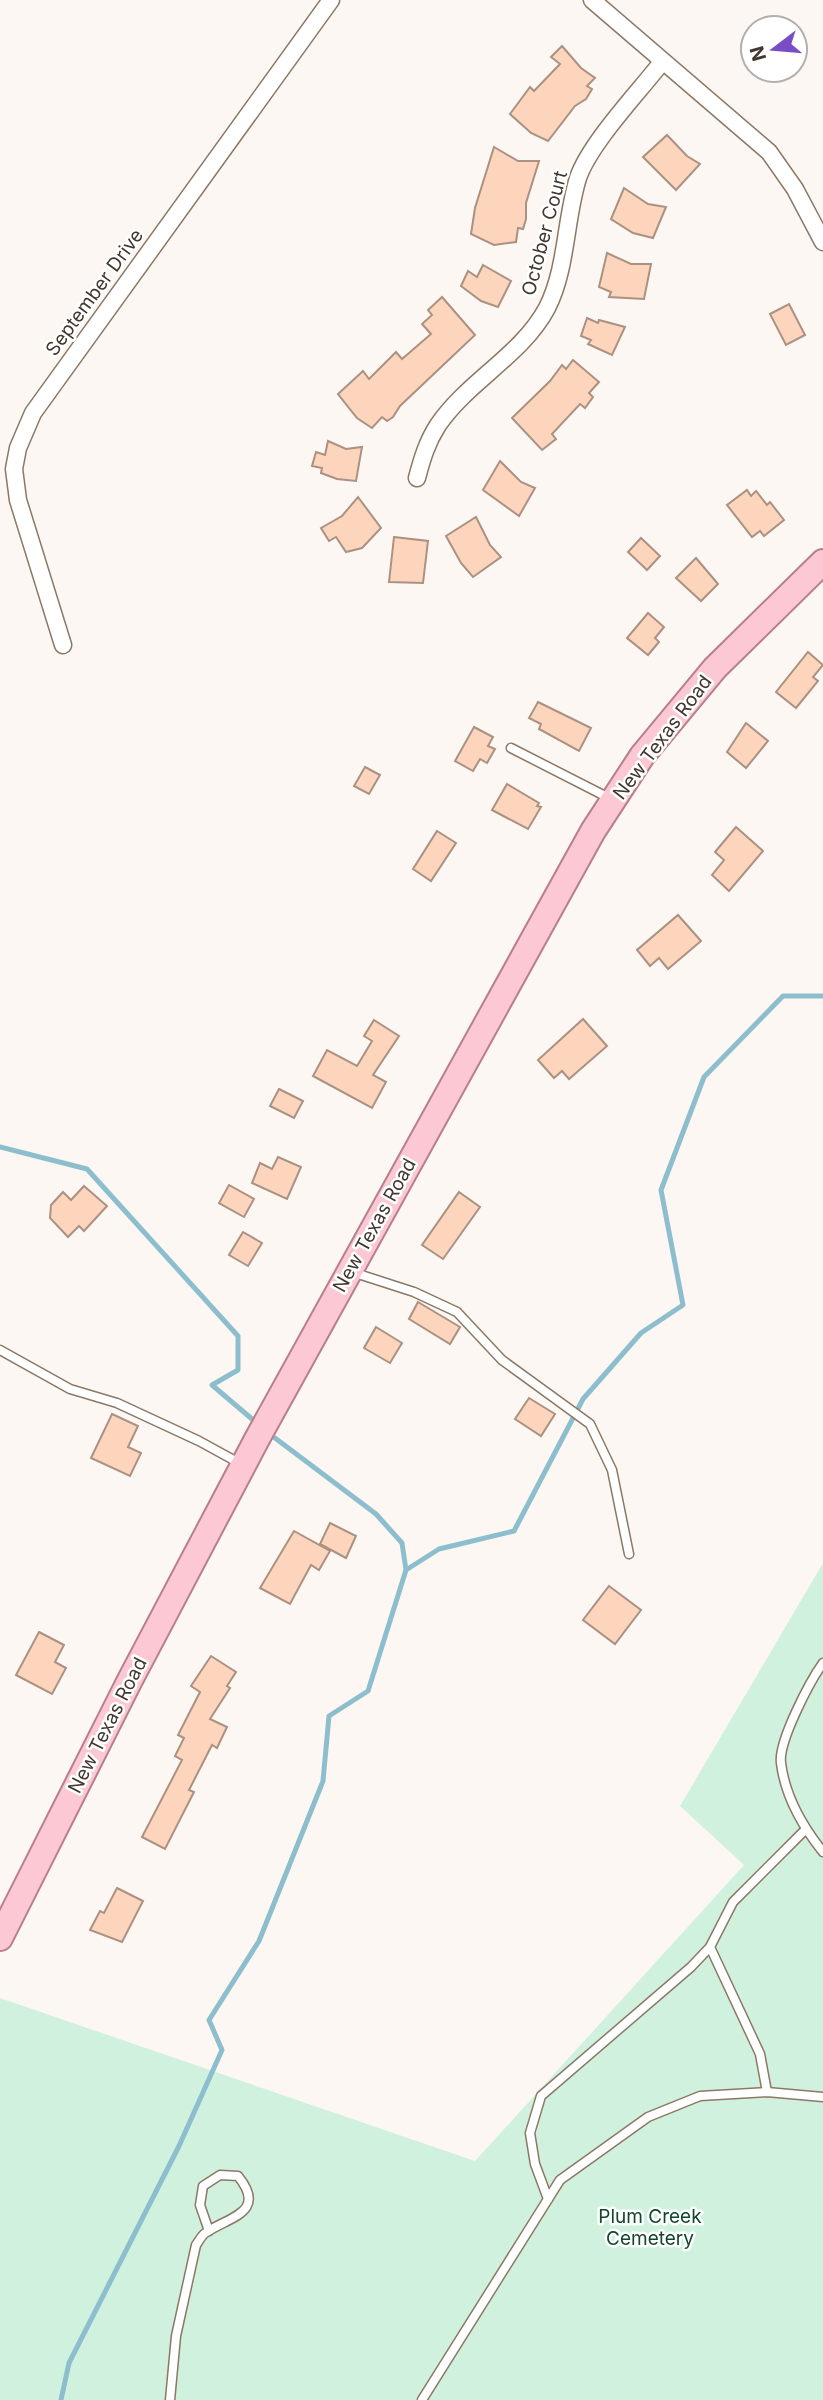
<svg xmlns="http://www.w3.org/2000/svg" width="823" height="2400" viewBox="0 0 823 2400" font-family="Inter,sans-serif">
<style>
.green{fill:#d1f1df}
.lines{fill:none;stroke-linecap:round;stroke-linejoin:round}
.stream{stroke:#8dbecd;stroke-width:5}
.building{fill:#fdd5bd;stroke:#ab9181;stroke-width:2}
.service-casing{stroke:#8c7864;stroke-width:11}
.minor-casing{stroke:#8c7864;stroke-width:19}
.primary-casing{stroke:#b97e87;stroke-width:28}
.service{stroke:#fff;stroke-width:8}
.minor{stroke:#fff;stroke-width:16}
.primary{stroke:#fbc8d4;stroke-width:24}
.labels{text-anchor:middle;stroke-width:5;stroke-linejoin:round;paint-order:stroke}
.street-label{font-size:19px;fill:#41382f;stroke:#fff}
.park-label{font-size:19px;fill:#12462f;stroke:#fff}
</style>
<rect width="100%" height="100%" fill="#fcf7f3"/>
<!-- green -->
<polygon class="green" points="823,1563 823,2400 0,2400 0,1998 475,2161 744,1865 680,1806"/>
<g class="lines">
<!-- stream -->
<g class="stream">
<polyline points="0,1147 87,1169 238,1336 238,1370 212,1385 252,1419"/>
<polyline points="406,1570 439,1549 514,1531 583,1399 641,1333 683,1305 661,1190 704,1077 783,996 823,996"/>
<polyline points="61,2400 69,2363 179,2146 222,2050 209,2020 259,1941 323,1781 329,1716 368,1691 406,1570 402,1543 376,1514 275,1438"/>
</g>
</g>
<!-- building -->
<g class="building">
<polygon points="562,46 581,68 595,78 587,86 592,89 586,99 575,106 548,141 531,133 510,114 530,87 534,91 560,64 551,57"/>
<polygon points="667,135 687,156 700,164 676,190 643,157"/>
<polygon points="494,147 518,161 539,161 526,203 526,219 523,229 518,228 516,242 494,245 471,234 475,208"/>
<polygon points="624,188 648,204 666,207 653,238 633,233 611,219"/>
<polygon points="607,253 631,264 651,264 644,299 609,297 611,292 599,287"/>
<polygon points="483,265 511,281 498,307 481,301 461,286 468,271 477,277"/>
<polygon points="442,297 475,335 400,406 393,417 387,421 382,417 372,428 357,418 338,394 363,371 369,379 396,352 402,359 431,334 422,324 432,315 428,310"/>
<polygon points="789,304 805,335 786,345 770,314"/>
<polygon points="587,318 598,323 599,320 625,327 612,355 588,344 591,340 581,336"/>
<polygon points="573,360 599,382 589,393 593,397 585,408 580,404 552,434 556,439 542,450 512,418 550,381 562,365 566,369"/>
<polygon points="328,441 346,449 362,447 356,481 337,479 321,473 322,468 312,466 316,452 325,455"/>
<polygon points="500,461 521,482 535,488 519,516 483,490"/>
<polygon points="747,490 751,496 756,491 767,505 770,502 784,520 764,536 760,531 752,537 727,505"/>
<polygon points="358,497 381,528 362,548 346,552 336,537 329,541 321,528 342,516"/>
<polygon points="476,517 490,545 501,557 473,577 461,563 446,536"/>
<polygon points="394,537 428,541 423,583 389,582"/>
<polygon points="641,538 660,556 647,570 628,552"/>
<polygon points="696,558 718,584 701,601 676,578"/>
<polygon points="648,613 664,627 655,638 659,642 648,655 627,638"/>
<polygon points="808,652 823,665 813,677 818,681 796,708 776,692"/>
<polygon points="538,702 591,728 579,751 539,729 541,724 529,718"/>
<polygon points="746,723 768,741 746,768 727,752"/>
<polygon points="474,727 493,737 488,746 495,749 487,763 480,759 473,771 455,761"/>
<polygon points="365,767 380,775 369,794 354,786"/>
<polygon points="507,784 539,803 537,806 541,807 528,829 492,810"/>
<polygon points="736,827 763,851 729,891 712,875 724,860 715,852"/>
<polygon points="437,831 456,843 431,881 413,869"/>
<polygon points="678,915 701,941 668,969 659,958 650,966 637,950"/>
<polygon points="583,1019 607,1046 569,1079 562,1071 554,1078 538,1060"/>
<polygon points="374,1020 399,1036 373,1075 386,1082 372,1108 313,1076 327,1050 357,1066 372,1041 364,1036"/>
<polygon points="279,1089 303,1101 294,1118 270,1106"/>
<polygon points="278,1157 301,1167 287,1199 252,1183 260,1163 272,1169"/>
<polygon points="229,1185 254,1199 244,1217 219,1203"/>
<polygon points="84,1186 107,1206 84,1231 79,1226 68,1237 50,1218 51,1205 63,1192 71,1200"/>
<polygon points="459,1192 480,1207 443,1259 422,1245"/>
<polygon points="243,1232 262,1243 248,1266 229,1255"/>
<polygon points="418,1302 460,1327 450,1344 409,1319"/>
<polygon points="376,1327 402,1343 390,1363 364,1348"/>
<polygon points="529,1398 555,1414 541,1436 515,1419"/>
<polygon points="112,1414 138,1426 128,1447 141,1453 130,1476 91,1458"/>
<polygon points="330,1523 356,1536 346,1558 320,1544"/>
<polygon points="294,1531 330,1551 319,1570 311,1565 290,1604 260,1588"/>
<polygon points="609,1586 641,1610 615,1644 583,1620"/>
<polygon points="39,1632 64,1645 55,1662 66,1668 52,1694 16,1675"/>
<polygon points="211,1656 236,1672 227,1686 230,1688 210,1719 227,1727 217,1748 212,1745 189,1790 194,1792 165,1849 142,1837 182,1760 175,1756 184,1738 178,1735 200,1692 191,1686"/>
<polygon points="117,1888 143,1901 122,1942 90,1930 100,1911 104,1913"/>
</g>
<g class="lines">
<defs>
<g id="service">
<polyline points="511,748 611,799"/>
<polyline points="352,1272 414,1292 457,1312 502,1360 590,1424 612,1470 629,1554"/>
<polyline points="0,1350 70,1389 117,1403 199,1441 241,1464"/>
<path d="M823 1663C810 1681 778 1742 781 1763 785 1796 803 1827 823 1852"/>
<polyline points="710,1947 760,2054 767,2092"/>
<polyline points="548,2199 535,2164 530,2133 541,2096 691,1967 710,1947 733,1902 805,1830"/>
<path d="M170 2400 176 2336 196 2245C199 2241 202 2234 207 2232 228 2217 268 2213 238 2176L220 2175 203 2186 200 2205 209 2231"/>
<polyline points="422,2400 560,2180 648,2117 700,2096 767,2092 823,2097"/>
</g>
<g id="minor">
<polyline points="592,0 769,152 795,189 823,242"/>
<path d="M417 478C422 459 427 442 438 425 468 381 522 355 547 308 567 269 565 220 578 178 590 143 638 93 662 62"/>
<polyline points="63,645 18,500 14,469 18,448 33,413 331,0"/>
</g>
<polyline id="primary" points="0,1938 130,1680 257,1439 593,831 642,756 715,668 823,562"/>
</defs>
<!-- service casing -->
<use href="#service" class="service-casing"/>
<!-- minor casing -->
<use href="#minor" class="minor-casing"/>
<!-- primary casing -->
<use href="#primary" class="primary-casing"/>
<!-- service -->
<use href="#service" class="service"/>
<!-- minor -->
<use href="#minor" class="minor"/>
<!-- primary -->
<use href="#primary" class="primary"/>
</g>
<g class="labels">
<!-- street labels -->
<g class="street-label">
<text transform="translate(544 233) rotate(-75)" y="7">October Court</text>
<text transform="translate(94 292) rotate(-54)" y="7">September Drive</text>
<text transform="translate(662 737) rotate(-53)" y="7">New Texas Road</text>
<text transform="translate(374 1225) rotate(-61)" y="7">New Texas Road</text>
<text transform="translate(107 1725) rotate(-63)" y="7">New Texas Road</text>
</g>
<!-- park labels -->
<g class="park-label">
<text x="650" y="2223">Plum Creek<tspan x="650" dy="22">Cemetery</tspan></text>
</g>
</g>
<!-- north arrow -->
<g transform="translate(774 49) rotate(254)"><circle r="33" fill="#ffffff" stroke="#b3afac" stroke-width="2"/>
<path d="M0-5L12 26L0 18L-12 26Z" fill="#794dc5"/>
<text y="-10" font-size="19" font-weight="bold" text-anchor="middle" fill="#41382f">N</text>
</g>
</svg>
